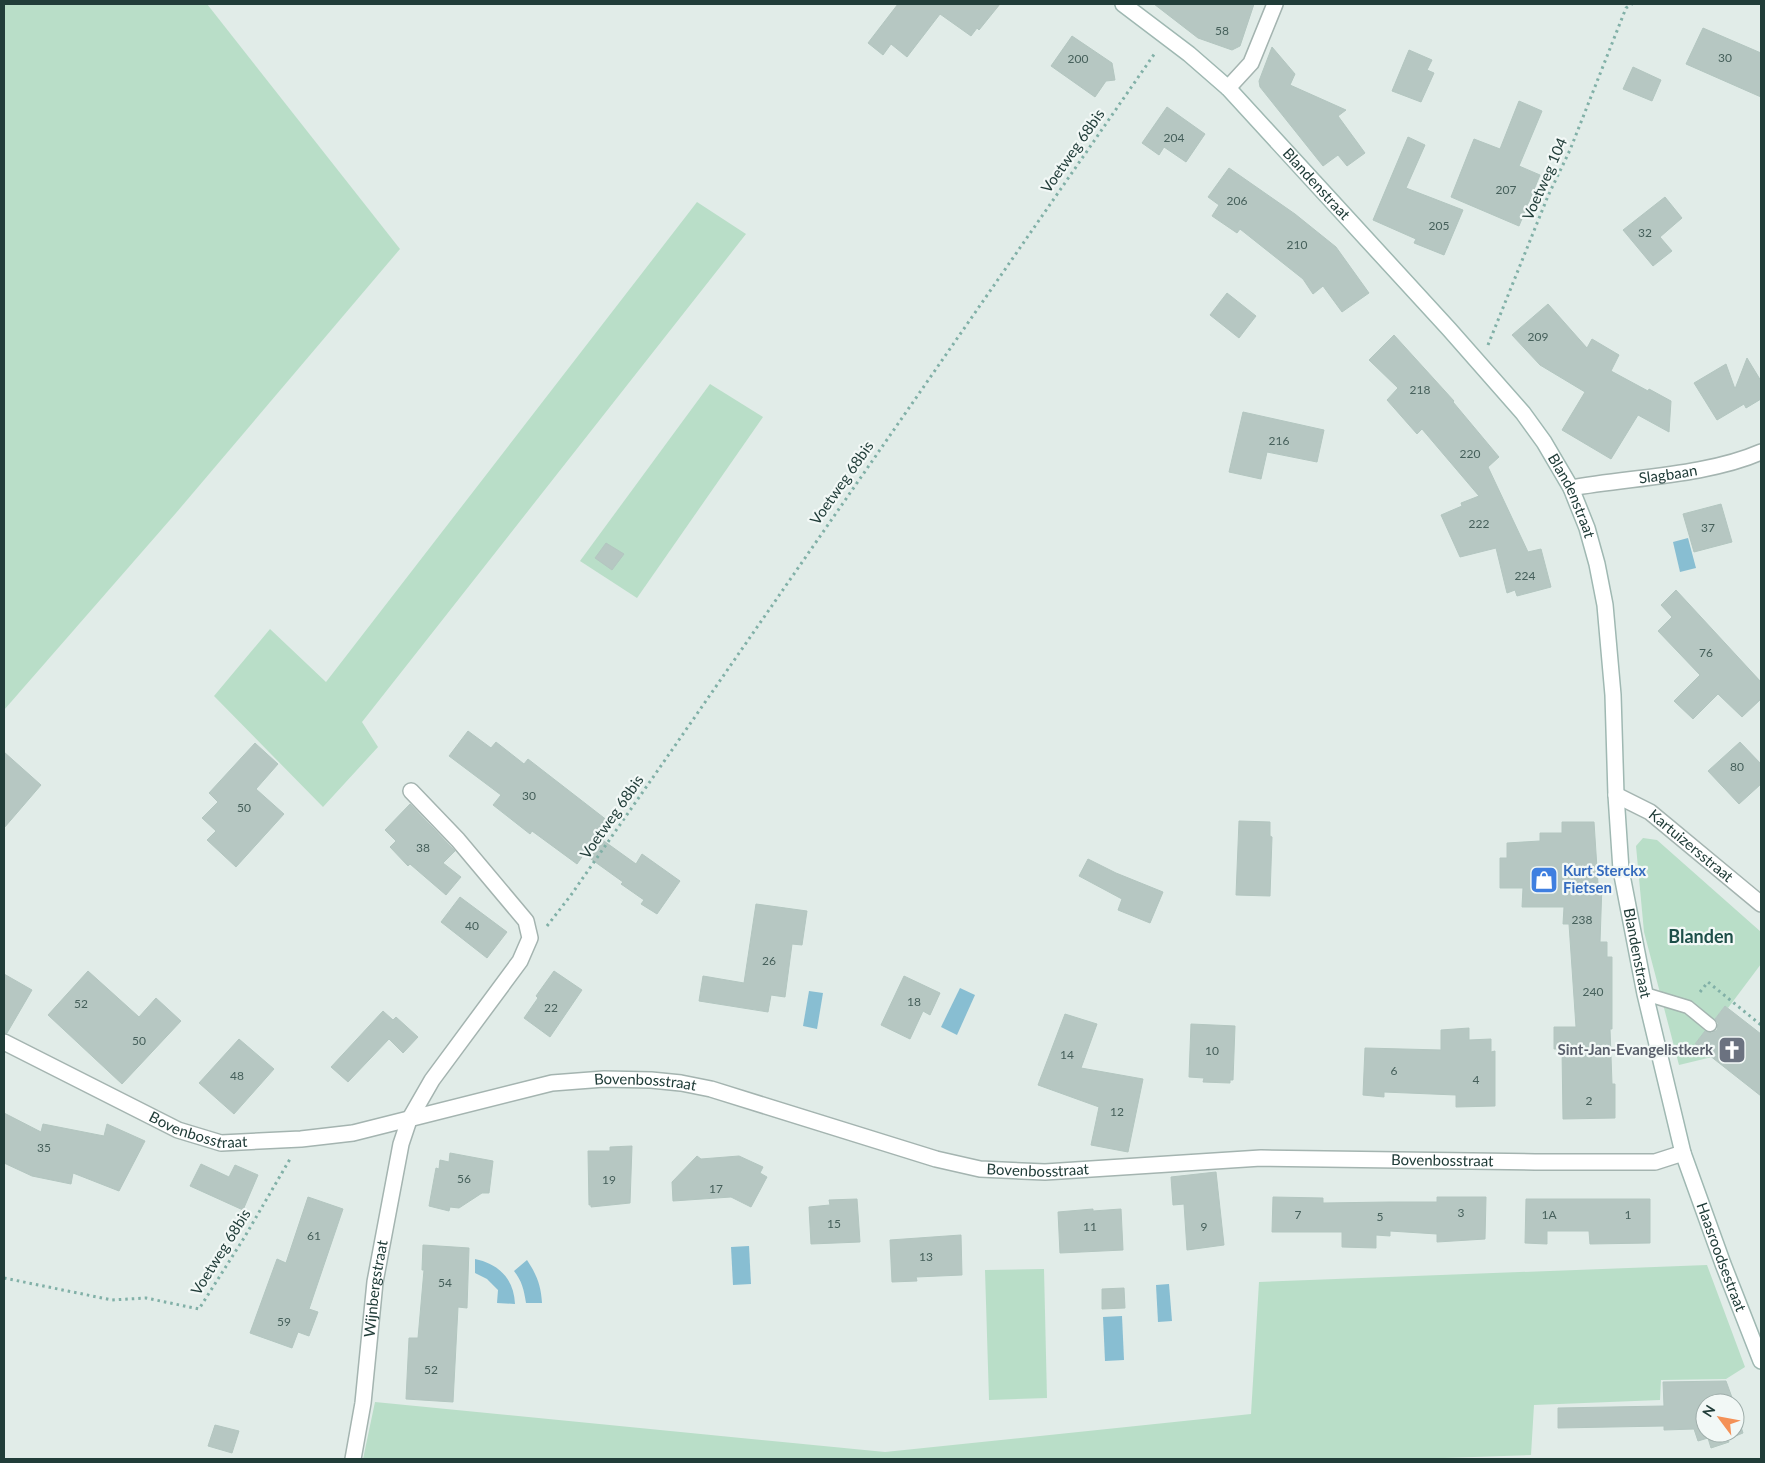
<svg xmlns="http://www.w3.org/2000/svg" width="1765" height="1463" viewBox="0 0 1765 1463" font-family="Lato,sans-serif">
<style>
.green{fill:#b9dec8}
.water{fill:#88bed2}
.building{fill:#b6c7c2;stroke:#b3c6c0}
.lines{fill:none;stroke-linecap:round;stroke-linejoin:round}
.lane-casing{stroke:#a4b4b0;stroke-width:15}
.street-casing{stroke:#a4b4b0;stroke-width:18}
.secondary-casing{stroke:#9fb8b2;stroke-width:18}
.path{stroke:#81b0a7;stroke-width:3;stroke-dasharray:2.5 4;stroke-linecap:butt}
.lane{stroke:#fff;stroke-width:12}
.street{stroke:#fff;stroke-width:15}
.secondary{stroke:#fff;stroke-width:15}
.labels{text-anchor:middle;stroke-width:4.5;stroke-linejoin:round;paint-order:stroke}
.number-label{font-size:12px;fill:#46605b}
.street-label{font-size:15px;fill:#213d39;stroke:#f2f8f6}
.shop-label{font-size:15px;font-weight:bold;fill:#366cbe;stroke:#f2f8f6;text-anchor:start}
.worship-label{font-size:15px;font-weight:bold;fill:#5b616d;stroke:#f2f8f6;text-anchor:end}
.quarter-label{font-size:18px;font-weight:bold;fill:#1d4f49;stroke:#f2f8f6}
</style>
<rect width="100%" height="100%" fill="#e1ece8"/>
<!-- green -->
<g class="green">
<polygon points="4,4 207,4 400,249 176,513 4,710"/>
<polygon points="697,202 746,234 362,722 378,747 323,807 214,696 270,629 326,682"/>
<polygon points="710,384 763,417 637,598 580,561"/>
<polygon points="1643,838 1657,840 1761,932 1761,964 1728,1008 1725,1006 1695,1044 1712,1057 1679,1065 1644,932 1636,846"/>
<polygon points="1707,1265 1745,1367 1726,1379 1661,1380 1660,1400 1534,1405 1531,1455 1414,1459 363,1459 375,1402 885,1452 1251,1414 1259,1282"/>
<polygon points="1044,1269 1047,1398 989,1400 985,1270"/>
</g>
<!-- water -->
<g class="water">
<polygon points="1688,538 1696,568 1680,572 1673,542"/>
<polygon points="960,988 975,995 957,1035 941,1027"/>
<polygon points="809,991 823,993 817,1029 803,1026"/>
<polygon points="749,1246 751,1284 733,1285 731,1247"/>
<path d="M475 1259C499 1264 514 1279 515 1304L497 1303 498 1290 487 1279 475 1273Z"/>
<path d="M527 1260C537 1275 541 1286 542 1303H526C524 1290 522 1281 514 1271Z"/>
<polygon points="1169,1284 1172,1321 1158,1322 1156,1285"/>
<polygon points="1122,1316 1124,1360 1105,1361 1103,1317"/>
</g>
<!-- building -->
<g class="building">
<polygon points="898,4 1000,4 979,30 977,28 971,36 940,14 907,57 891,44 883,55 868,43"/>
<polygon points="1154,4 1254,4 1240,46 1232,50 1198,38"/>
<polygon points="1703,28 1761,53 1761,97 1686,64"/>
<polygon points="1072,36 1112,63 1115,80 1106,81 1095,97 1051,66"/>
<polygon points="1272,47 1295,74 1290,85 1346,110 1338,116 1365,153 1347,166 1338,155 1323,166 1260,87 1259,81"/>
<polygon points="1409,50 1432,60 1427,70 1434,73 1421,102 1392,91"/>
<polygon points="1633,67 1661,80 1652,101 1623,89"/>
<polygon points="1519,101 1542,111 1519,166 1540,175 1519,226 1451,197 1474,139 1500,149"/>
<polygon points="1167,107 1205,134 1186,162 1164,147 1159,155 1142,143"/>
<polygon points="1408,137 1425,145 1406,188 1463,210 1444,255 1414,243 1416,239 1373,220"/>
<polygon points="1229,168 1295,214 1336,247 1369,293 1342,312 1323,286 1313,294 1303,279 1240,229 1237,233 1212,216 1219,205 1208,197"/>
<polygon points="1665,197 1682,218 1660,237 1672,251 1653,266 1623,230"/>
<polygon points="1227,293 1256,316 1239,338 1210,315"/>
<polygon points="1548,304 1587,348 1592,339 1619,355 1611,371 1648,391 1649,389 1671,401 1669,432 1638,415 1611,459 1562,430 1585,392 1540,365 1512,335"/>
<polygon points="1394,335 1454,401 1453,402 1499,457 1488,467 1528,552 1541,549 1551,587 1517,596 1515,590 1507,593 1496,548 1460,557 1441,515 1462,506 1461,503 1479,496 1422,429 1417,434 1387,400 1398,388 1369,360"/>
<polygon points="1747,358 1761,381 1761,399 1746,408 1744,404 1717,420 1694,383 1726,364 1735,389"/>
<polygon points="1243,412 1324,430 1317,462 1267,452 1261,479 1229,472"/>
<polygon points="1721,504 1732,542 1694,552 1683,514"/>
<polygon points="606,543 624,554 612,570 595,558"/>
<polygon points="1676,590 1761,682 1761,699 1742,717 1718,694 1693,719 1674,701 1700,675 1658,631 1672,617 1661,605"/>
<polygon points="468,731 491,748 496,742 524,764 528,759 608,821 597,836 636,864 642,854 680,881 657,914 641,904 644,900 621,884 623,882 584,854 577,864 532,831 530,834 493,805 501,795 449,756"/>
<polygon points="1740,742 1761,764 1761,784 1739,804 1708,771"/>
<polygon points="255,743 278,764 256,789 284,814 236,867 207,840 216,831 202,818 218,802 209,793"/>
<polygon points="4,752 41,785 4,828"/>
<polygon points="410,804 455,851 443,863 461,877 446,895 410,864 408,866 390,847 396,841 385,830"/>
<polygon points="1239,821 1270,822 1270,836 1272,837 1270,896 1236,895"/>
<polygon points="1562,822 1594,822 1598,884 1602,884 1600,942 1607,942 1607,957 1612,957 1612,1029 1610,1029 1612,1084 1615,1084 1615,1118 1563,1119 1562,1049 1554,1049 1554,1027 1576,1027 1569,924 1563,924 1564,907 1522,907 1523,888 1500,888 1500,858 1507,858 1507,843 1540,841 1540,833 1562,833"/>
<polygon points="1088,859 1116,873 1163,892 1150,923 1118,910 1122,899 1079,876"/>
<polygon points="460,897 507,932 487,958 441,922"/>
<polygon points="756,904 807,911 802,945 792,944 785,997 771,995 768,1012 699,1001 703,976 744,983"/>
<polygon points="88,971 139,1017 156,998 181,1021 122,1084 48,1015"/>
<polygon points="554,971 582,990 550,1037 524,1018 538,998 536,996"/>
<polygon points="4,974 32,990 7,1033 4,1033"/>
<polygon points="904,976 940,993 930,1015 923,1011 910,1039 881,1025"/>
<polygon points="1725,1006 1761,1034 1761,1096 1695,1044 1705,1031 1712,1033 1717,1030 1718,1023 1715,1019"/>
<polygon points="383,1011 393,1020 396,1017 418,1037 403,1053 389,1039 348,1082 331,1067"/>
<polygon points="1065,1014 1097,1024 1081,1068 1143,1079 1128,1152 1091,1145 1099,1107 1038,1085"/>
<polygon points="1191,1024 1235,1026 1233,1080 1230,1080 1230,1083 1203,1082 1204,1078 1189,1077"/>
<polygon points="1469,1028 1469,1040 1491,1039 1491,1052 1495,1051 1495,1106 1456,1107 1456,1095 1384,1092 1384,1097 1363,1095 1365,1048 1441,1050 1441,1030"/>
<polygon points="239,1039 274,1069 234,1114 199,1083"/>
<polygon points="4,1113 41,1132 43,1124 104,1136 107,1124 145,1141 119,1191 73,1173 71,1184 32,1176 4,1163"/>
<polygon points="632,1146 630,1203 591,1207 591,1205 589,1205 588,1151 610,1151 610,1147"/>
<polygon points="450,1153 493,1161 489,1193 482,1193 459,1208 450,1207 449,1211 429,1206 436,1168 439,1169 440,1160 449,1162"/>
<polygon points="697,1156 701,1159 739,1156 763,1167 760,1173 767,1177 751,1207 731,1197 673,1201 672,1182"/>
<polygon points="201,1164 229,1177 235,1165 258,1175 243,1210 190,1186"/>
<polygon points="1216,1172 1224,1245 1187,1250 1184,1204 1173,1205 1171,1177"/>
<polygon points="308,1197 343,1209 309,1309 318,1312 309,1336 298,1332 292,1348 250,1333 277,1259 286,1263"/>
<polygon points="1273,1197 1323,1198 1323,1203 1390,1202 1437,1202 1437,1197 1486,1197 1485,1239 1437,1242 1437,1234 1390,1231 1390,1236 1376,1235 1376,1248 1342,1247 1342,1232 1272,1232"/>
<polygon points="857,1199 860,1242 811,1244 809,1207 830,1205 829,1200"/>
<polygon points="1526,1199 1650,1199 1650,1243 1590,1244 1589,1231 1547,1231 1547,1244 1525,1243"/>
<polygon points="1093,1209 1093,1211 1121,1209 1123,1250 1060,1253 1058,1212"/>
<polygon points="961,1235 962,1275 916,1277 917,1281 892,1282 890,1240"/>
<polygon points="423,1245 469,1248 467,1308 458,1307 453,1402 406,1399 409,1338 418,1338 424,1270 422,1270"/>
<polygon points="1124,1288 1125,1308 1102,1309 1102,1289"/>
<polygon points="1726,1381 1734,1403 1705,1403 1705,1433 1735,1433 1735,1408 1743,1433 1728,1439 1729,1442 1711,1448 1708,1438 1698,1441 1694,1429 1664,1430 1664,1426 1558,1428 1558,1408 1664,1406 1663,1382"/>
<polygon points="215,1425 239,1431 232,1453 208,1446"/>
</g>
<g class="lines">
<defs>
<polyline id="lane" points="1645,994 1688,1007 1710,1025"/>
<g id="street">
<polyline points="1228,88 1251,63 1275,4"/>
<path id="s1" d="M1571 488C1631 477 1706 476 1761 452"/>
<path id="s2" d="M1616 795 1650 812 1761 904"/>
<path id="s3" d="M4 1042 178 1130 221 1143 301 1139 353 1133 552 1083 604 1079 651 1080 681 1083 711 1089 936 1159 980 1169 1045 1172 1261 1158 1535 1162H1655L1683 1153"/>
<path id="s4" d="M353 1459 363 1403 375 1282 401 1144 409 1120 432 1080 520 961 530 938 526 921 458 840 411 791"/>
</g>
<g id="secondary">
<path id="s5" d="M1123 4 1189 54 1228 88 1449 329 1523 413 1544 442 1571 488 1587 528 1597 564 1605 605 1613 695 1616 795 1621 870 1645 994 1683 1153 1723 1264 1761 1361"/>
</g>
</defs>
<!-- lane casing -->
<use href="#lane" class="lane-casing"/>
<!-- street casing -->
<use href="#street" class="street-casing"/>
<!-- secondary casing -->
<use href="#secondary" class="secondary-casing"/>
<!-- path -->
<g class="path">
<polyline points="1488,345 1548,196 1570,150 1626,8 1632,4"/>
<polyline points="547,926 571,895 656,773 1155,53"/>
<polyline points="1700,992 1708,982 1761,1025"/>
<polyline points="4,1278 112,1300 146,1298 199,1309 244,1238 290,1159"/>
</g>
<!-- lane -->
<use href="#lane" class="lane"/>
<!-- street -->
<use href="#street" class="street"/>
<!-- secondary -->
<use href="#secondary" class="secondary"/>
</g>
<!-- icons -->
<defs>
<symbol id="shop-square" viewBox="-11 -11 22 22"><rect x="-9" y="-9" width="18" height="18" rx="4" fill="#3f7fe0" stroke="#f2f8f6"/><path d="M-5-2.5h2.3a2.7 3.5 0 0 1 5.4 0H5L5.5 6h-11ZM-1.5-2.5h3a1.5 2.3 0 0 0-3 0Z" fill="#fff"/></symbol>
<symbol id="church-square" viewBox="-11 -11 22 22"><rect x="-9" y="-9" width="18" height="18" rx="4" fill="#6b7280" stroke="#f2f8f6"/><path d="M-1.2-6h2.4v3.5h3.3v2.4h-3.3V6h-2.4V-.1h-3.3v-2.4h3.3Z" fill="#fff"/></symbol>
</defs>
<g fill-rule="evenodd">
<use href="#shop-square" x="1528" y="864" width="32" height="32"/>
<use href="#church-square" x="1716" y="1034" width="32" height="32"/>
</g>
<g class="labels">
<!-- number labels -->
<g class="number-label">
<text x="1222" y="35">58</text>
<text x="1725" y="62">30</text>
<text x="1078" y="63">200</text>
<text x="1174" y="142">204</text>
<text x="1506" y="194">207</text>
<text x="1237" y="205">206</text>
<text x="1439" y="230">205</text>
<text x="1645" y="237">32</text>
<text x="1297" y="249">210</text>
<text x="1538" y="341">209</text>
<text x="1420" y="394">218</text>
<text x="1279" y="445">216</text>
<text x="1470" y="458">220</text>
<text x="1479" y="528">222</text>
<text x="1708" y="532">37</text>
<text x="1525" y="580">224</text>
<text x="1706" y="657">76</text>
<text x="1737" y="771">80</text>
<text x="529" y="800">30</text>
<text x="244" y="812">50</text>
<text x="423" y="852">38</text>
<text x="1582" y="924">238</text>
<text x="472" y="930">40</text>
<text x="769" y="965">26</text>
<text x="1593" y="996">240</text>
<text x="914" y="1006">18</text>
<text x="81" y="1008">52</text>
<text x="551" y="1012">22</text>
<text x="139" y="1045">50</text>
<text x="1212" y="1055">10</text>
<text x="1067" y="1059">14</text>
<text x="1394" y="1075">6</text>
<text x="237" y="1080">48</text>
<text x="1476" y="1084">4</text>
<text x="1589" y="1105">2</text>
<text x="1117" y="1116">12</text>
<text x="44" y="1152">35</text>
<text x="464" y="1183">56</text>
<text x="609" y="1184">19</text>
<text x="716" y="1193">17</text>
<text x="1461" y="1217">3</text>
<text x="1298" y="1219">7</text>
<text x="1549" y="1219">1A</text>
<text x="1628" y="1219">1</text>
<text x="1380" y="1221">5</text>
<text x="834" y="1228">15</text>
<text x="1090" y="1231">11</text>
<text x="1204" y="1231">9</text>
<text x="314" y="1240">61</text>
<text x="926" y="1261">13</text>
<text x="445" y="1287">54</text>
<text x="284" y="1326">59</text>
<text x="431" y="1374">52</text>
</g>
<!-- street labels -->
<g class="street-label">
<text transform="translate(1073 151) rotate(-55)" y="5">Voetweg 68bis</text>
<text transform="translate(1545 179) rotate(-66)" y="5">Voetweg 104</text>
<text dy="5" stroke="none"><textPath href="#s5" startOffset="265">Blandenstraat</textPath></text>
<text dy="5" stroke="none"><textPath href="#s1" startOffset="98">Slagbaan</textPath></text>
<text transform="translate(842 483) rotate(-55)" y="5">Voetweg 68bis</text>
<text dy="5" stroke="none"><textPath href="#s5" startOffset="670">Blandenstraat</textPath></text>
<text transform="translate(612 817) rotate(-55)" y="5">Voetweg 68bis</text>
<text dy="5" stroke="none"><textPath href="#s2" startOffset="91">Kartuizersstraat</textPath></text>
<text dy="5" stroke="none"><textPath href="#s5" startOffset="1135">Blandenstraat</textPath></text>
<text dy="5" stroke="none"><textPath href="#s3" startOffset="671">Bovenbosstraat</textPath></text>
<text dy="5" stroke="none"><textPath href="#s3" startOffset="215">Bovenbosstraat</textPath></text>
<text dy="5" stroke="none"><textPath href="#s3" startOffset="1481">Bovenbosstraat</textPath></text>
<text dy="5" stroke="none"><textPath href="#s3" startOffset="1076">Bovenbosstraat</textPath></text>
<text transform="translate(221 1252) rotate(-58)" y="5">Voetweg 68bis</text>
<text dy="5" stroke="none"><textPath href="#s5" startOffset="1451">Haasroodsestraat</textPath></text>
<text dy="5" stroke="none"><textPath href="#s4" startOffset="172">Wijnbergstraat</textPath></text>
</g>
<!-- shop labels -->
<g class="shop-label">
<text x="1563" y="876">Kurt Sterckx<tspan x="1563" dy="17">Fietsen</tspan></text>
</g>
<!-- worship labels -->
<g class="worship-label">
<text x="1713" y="1055">Sint-Jan-Evangelistkerk</text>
</g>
<!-- quarter labels -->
<g class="quarter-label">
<text x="1701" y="943">Blanden</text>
</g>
</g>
<!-- border -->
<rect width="1765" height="1463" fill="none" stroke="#213d39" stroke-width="10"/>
<!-- north arrow -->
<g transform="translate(1720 1418) rotate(302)"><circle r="24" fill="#f2f8f6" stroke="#9eadaa"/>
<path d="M0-4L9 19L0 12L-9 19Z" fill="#f49157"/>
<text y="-8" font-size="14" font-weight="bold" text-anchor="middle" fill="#213d39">N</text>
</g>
</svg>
